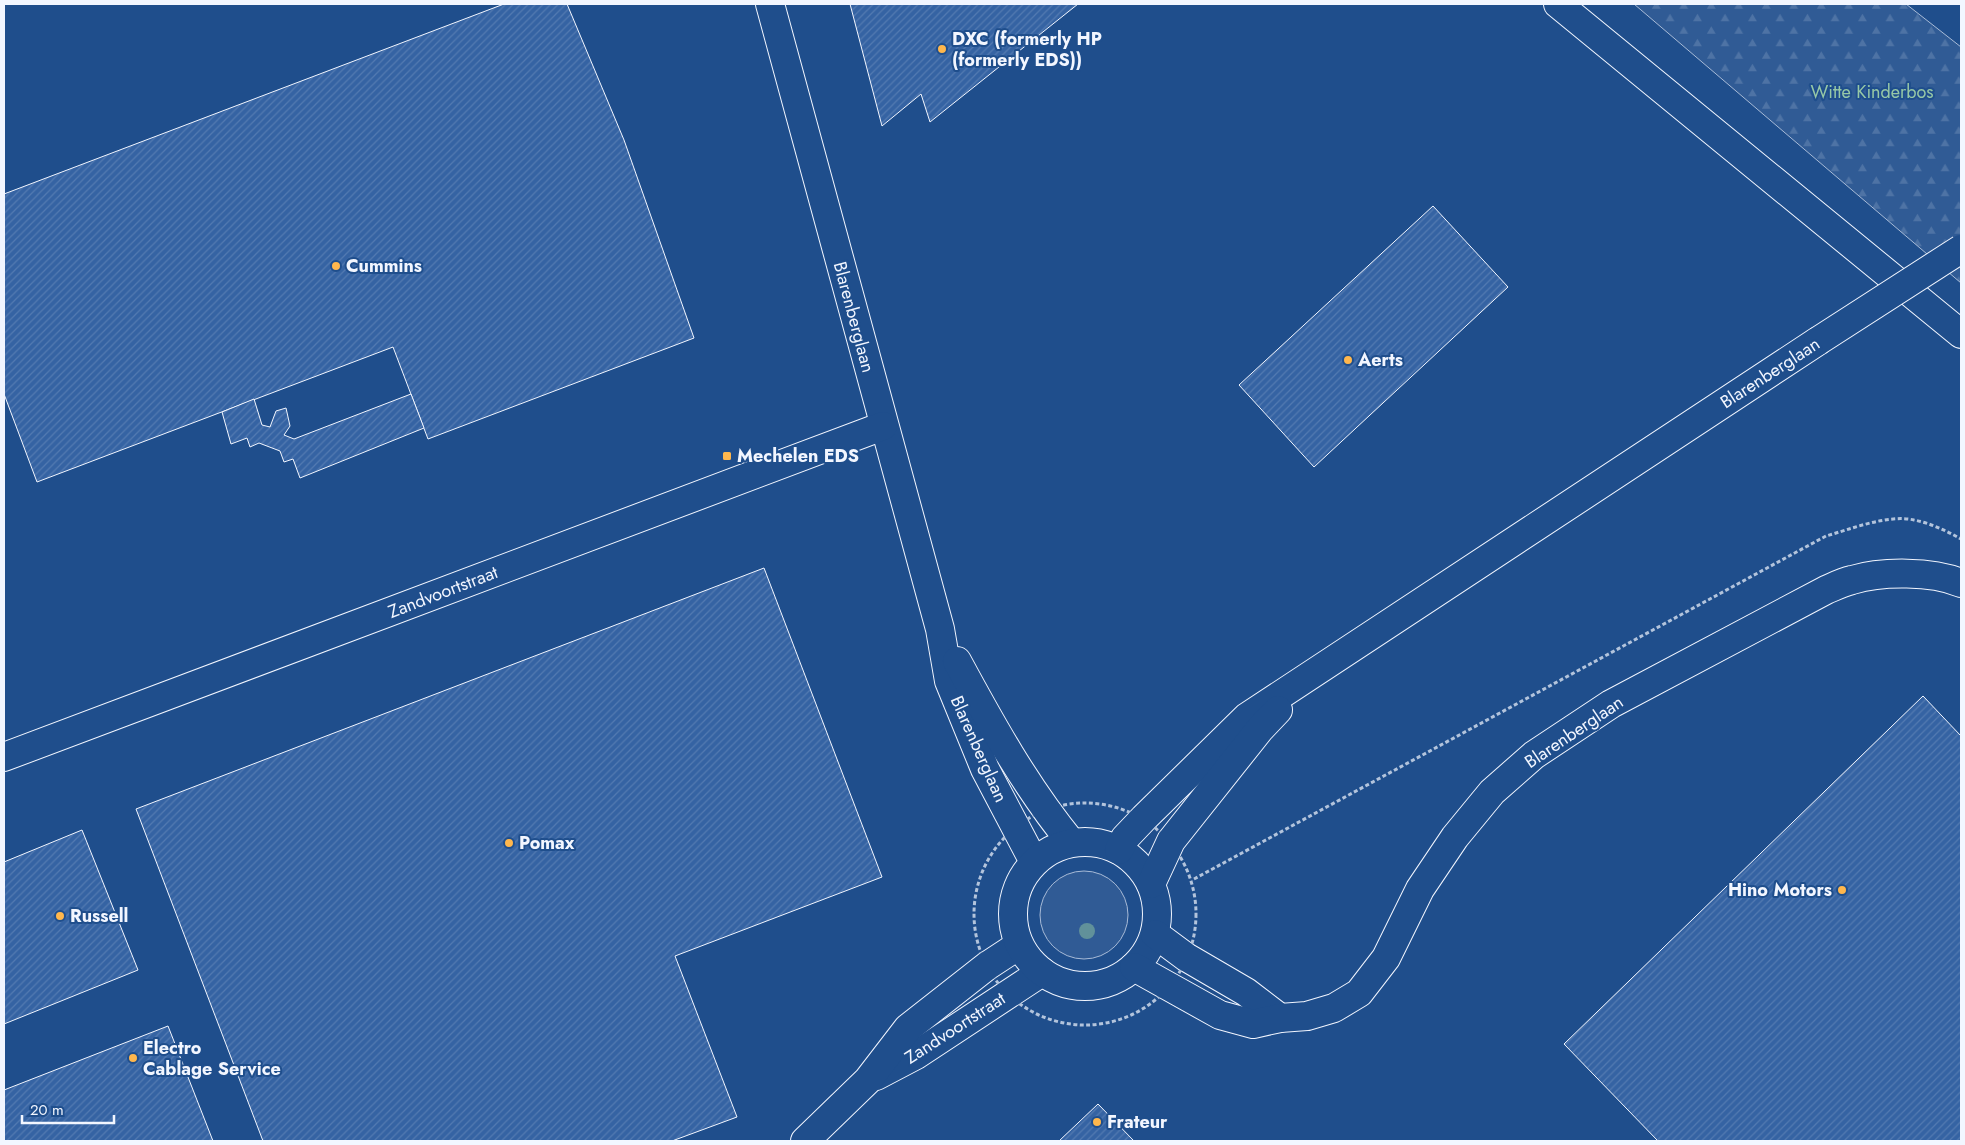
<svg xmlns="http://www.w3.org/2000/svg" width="1965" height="1145" viewBox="0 0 1965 1145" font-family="Jost,sans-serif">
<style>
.built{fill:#305b95;stroke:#a8bbd7}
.forest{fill:url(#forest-firs);stroke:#a8bbd7}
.building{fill:url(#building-hatch);stroke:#f2f6ff}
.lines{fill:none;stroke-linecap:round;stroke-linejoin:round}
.street-casing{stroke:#f2f6ff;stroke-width:30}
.secondary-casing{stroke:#f2f6ff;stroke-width:30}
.highway-casing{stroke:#f2f6ff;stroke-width:30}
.path{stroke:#b3c4dc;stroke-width:3;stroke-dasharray:4 2.5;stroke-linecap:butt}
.street{stroke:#1f4e8c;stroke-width:28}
.secondary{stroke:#1f4e8c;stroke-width:28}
.highway{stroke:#1f4e8c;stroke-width:28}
.secondary-bridge-casing{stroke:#f2f6ff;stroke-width:30;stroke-linecap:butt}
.secondary-bridge{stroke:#1f4e8c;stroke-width:28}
.tree{fill:#61919a}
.poi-dot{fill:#ffb74d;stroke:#1f4e8c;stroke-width:2}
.labels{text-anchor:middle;stroke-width:4;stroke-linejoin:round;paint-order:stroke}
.poi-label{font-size:18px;font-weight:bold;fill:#f2f6ff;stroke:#1f4e8c;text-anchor:start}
.park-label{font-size:18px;fill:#97c8a6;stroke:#1f4e8c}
.street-label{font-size:18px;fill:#f2f6ff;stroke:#1f4e8c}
</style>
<defs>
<pattern id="forest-firs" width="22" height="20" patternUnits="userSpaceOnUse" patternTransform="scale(1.25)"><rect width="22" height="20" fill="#305b95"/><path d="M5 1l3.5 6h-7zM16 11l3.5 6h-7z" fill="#4e73a5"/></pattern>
<pattern id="building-hatch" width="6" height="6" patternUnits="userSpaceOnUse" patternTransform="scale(1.25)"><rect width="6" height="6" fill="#3563a3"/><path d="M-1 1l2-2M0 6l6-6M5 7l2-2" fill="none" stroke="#537ab1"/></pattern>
</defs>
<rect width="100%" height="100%" fill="#1f4e8c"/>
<!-- built -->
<circle class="built" cx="1084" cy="915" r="44"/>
<!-- forest -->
<polygon class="forest" points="1634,4 1906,4 1961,47 1961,283"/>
<!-- building -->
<g class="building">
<polygon points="504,4 567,4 624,140 694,338 428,439 393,347 37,482 4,394 4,194"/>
<polygon points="850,4 1078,4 930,122 921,94 882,126"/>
<polygon points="1433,206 1508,287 1314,467 1239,385"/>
<polygon points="411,394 424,428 300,478 293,459 284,462 280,451 259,443 250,447 247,438 231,444 222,412 254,399 262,425 270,427 276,411 286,408 290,426 284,435 294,439"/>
<polygon points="764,568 882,877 675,956 737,1117 672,1141 263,1141 136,809"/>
<polygon points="1923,696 1961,736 1961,1141 1658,1141 1564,1044"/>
<polygon points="82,830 138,970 4,1024 4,862"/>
<polygon points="168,1026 213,1141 4,1141 4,1090"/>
<polygon points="1098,1104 1134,1141 1059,1141"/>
</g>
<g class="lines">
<defs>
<g id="street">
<polyline points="770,4 940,629 949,681 985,769 1034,862"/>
<path d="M957 661C991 724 1026 787 1071 842"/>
<polyline points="4,757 883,426"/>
<polyline points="876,1076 916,1055 1042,972"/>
<polyline points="805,1141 868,1080 908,1028 987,966 1019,945"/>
</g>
<g id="secondary">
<circle cx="1085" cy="914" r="72"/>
<polyline points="1119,850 1125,838 1144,818 1247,717 1818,341"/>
<polyline points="1151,884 1171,841 1260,729 1278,710"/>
<polyline points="1155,934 1186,957 1246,992 1280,1018"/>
<path d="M1134 967 1220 1015 1253 1024 1280 1018 1307 1016 1334 1008 1359 993 1386 958 1420 889 1455 837 1492 792 1534 755 1611 704 1826 590C1835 586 1843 582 1852 580 1882 571 1932 571 1961 583"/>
</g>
<polyline id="highway" points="1558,4 1961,334"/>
</defs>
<!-- street casing -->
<use href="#street" class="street-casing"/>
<!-- secondary casing -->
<use href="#secondary" class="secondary-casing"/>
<!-- highway casing -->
<use href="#highway" class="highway-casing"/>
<!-- path -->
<g class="path">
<circle cx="1085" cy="914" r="111"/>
<path d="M1194 879 1826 536C1851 529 1888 514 1914 520 1930 523 1947 531 1961 539"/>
</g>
<!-- street -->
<use href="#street" class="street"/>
<!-- secondary -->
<use href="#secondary" class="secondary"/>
<!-- highway -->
<use href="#highway" class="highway"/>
<defs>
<polyline id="secondary-bridge" points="1818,341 1961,249"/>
</defs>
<!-- secondary-bridge casing -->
<use href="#secondary-bridge" class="secondary-bridge-casing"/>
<!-- secondary-bridge -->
<use href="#secondary-bridge" class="secondary-bridge"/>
</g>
<!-- trees -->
<circle class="tree" cx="1087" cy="931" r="8"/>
<!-- markers -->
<g class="poi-dot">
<circle cx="942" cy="49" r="5"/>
<circle cx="336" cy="266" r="5"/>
<circle cx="1348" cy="360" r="5"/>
<rect x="722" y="451" width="10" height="10" rx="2.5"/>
<circle cx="509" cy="843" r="5"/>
<circle cx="1842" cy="890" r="5"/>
<circle cx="60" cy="916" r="5"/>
<circle cx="133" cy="1058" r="5"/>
<circle cx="1097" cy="1122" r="5"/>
</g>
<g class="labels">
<!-- poi labels -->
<g class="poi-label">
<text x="952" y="45">DXC (formerly HP<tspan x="952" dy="21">(formerly EDS))</tspan></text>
<text x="346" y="272">Cummins</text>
<text x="1358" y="366">Aerts</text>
<text x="737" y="462">Mechelen EDS</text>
<text x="519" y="849">Pomax</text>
<text x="1832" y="896" text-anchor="end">Hino Motors</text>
<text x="70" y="922">Russell</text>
<text x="143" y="1054">Electro<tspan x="143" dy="21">Cablage Service</tspan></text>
<text x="1107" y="1128">Frateur</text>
</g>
<!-- park labels -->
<g class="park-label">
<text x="1872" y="98">Witte Kinderbos</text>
</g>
<!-- street labels -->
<g class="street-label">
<text transform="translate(854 317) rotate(75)" y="6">Blarenberglaan</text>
<text transform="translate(1770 373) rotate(-33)" y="6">Blarenberglaan</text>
<text transform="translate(443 592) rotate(-21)" y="6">Zandvoortstraat</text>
<text transform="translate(1574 732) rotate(-34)" y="6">Blarenberglaan</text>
<text transform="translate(979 749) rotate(66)" y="6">Blarenberglaan</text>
<text transform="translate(955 1028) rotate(-33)" y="6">Zandvoortstraat</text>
</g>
</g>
<!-- border -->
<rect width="1965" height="1145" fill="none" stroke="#f2f6ff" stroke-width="10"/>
<!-- scale -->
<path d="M22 1115v8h92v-8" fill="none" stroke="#f2f6ff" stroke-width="2.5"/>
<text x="30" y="1115" font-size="15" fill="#f2f6ff" stroke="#1f4e8c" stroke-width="4" paint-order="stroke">20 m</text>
</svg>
